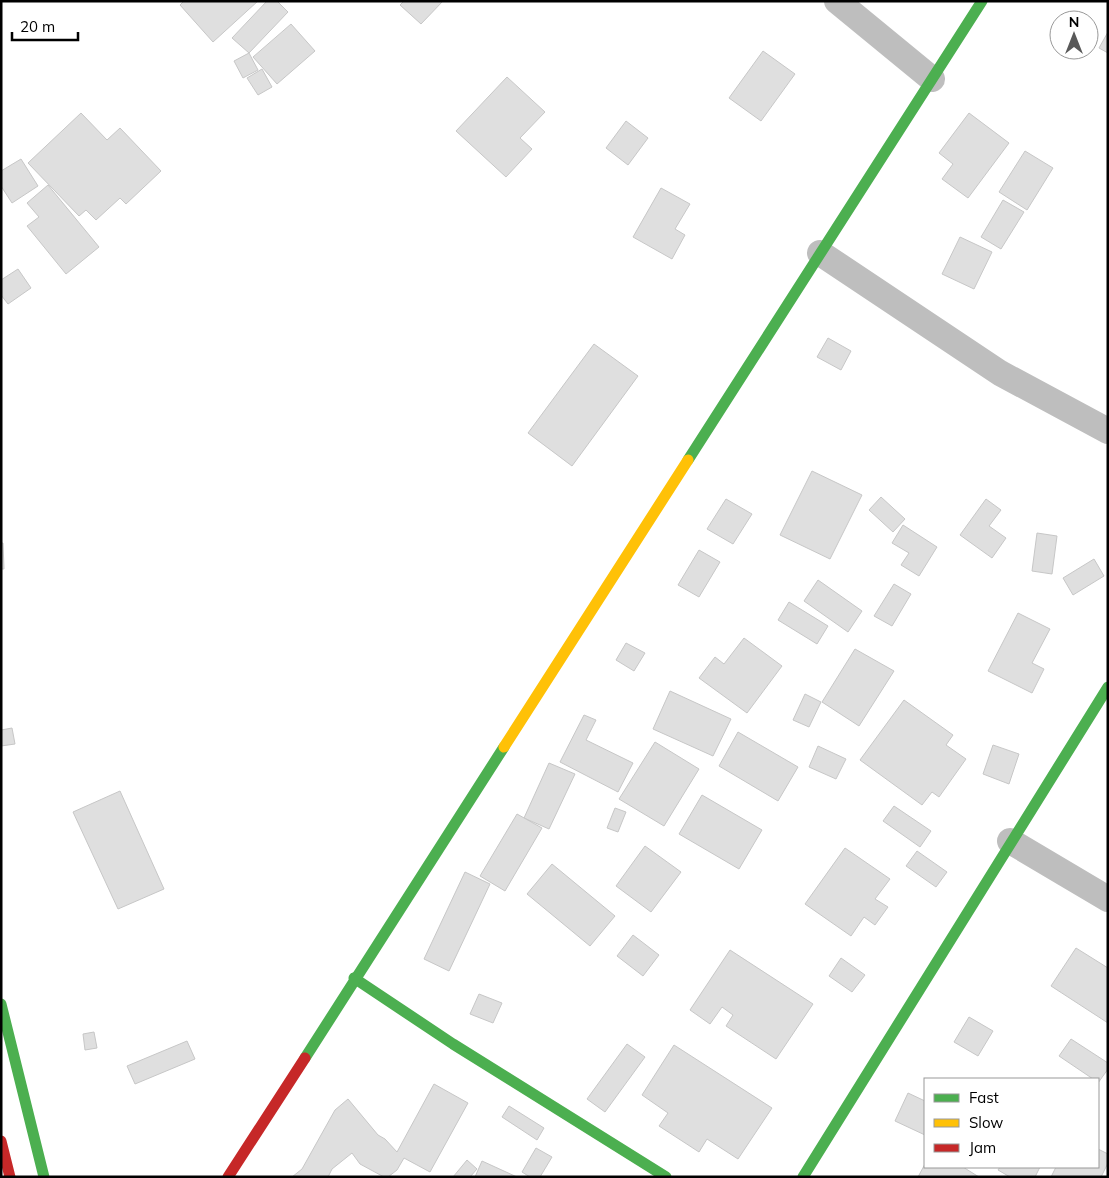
<svg xmlns="http://www.w3.org/2000/svg" width="1109" height="1178" viewBox="0 0 1109 1178" font-family="Mulish,sans-serif">
<style>
.building{fill:#dfdfdf;stroke:#c7c7c7}
.lines{fill:none;stroke-linecap:round;stroke-linejoin:round}
.street{stroke:#bebebe;stroke-width:26}
.fast{stroke:#4caf50;stroke-width:11}
.slow{stroke:#ffc107;stroke-width:11}
.jam{stroke:#c62828;stroke-width:11}
</style>
<rect width="100%" height="100%" fill="#fff"/>
<!-- building -->
<g class="building">
<polygon points="184,1 258,1 213,42 180,5"/>
<polygon points="267,1 277,1 288,12 249,53 232,38"/>
<polygon points="404,1 443,1 421,24 400,5"/>
<polygon points="291,24 315,51 277,84 253,57"/>
<polygon points="1108,32 1108,53 1099,48"/>
<polygon points="763,51 795,74 761,121 729,98"/>
<polygon points="249,53 258,70 243,78 234,61"/>
<polygon points="262,69 272,87 258,95 247,78"/>
<polygon points="507,77 545,112 520,138 532,149 506,177 456,131"/>
<polygon points="81,113 107,140 120,128 161,171 126,204 120,198 96,220 86,210 79,216 28,163"/>
<polygon points="969,113 1009,143 968,198 942,179 953,164 939,153"/>
<polygon points="626,121 648,138 628,165 606,148"/>
<polygon points="1025,151 1053,168 1027,210 999,192"/>
<polygon points="21,159 38,186 12,203 1,186 1,171"/>
<polygon points="48,185 99,247 66,274 27,226 39,217 27,203"/>
<polygon points="661,188 690,204 675,229 685,235 672,259 633,237"/>
<polygon points="1003,200 1024,212 1001,249 981,237"/>
<polygon points="960,237 992,252 974,289 942,274"/>
<polygon points="18,269 31,288 8,304 1,295 1,280"/>
<polygon points="828,338 851,351 841,370 817,357"/>
<polygon points="594,344 638,376 572,466 528,433"/>
<polygon points="812,471 862,495 830,559 780,535"/>
<polygon points="881,497 905,519 893,532 869,510"/>
<polygon points="726,499 752,514 733,544 707,529"/>
<polygon points="986,499 1001,510 989,526 1006,538 992,558 960,535"/>
<polygon points="903,525 937,547 919,576 901,565 909,553 892,543"/>
<polygon points="1037,533 1057,536 1052,574 1032,571"/>
<polygon points="1,543 3,543 4,569 1,569"/>
<polygon points="699,550 720,562 699,597 678,585"/>
<polygon points="1094,559 1104,576 1073,595 1063,578"/>
<polygon points="818,580 862,611 848,632 804,601"/>
<polygon points="894,584 911,594 892,626 874,616"/>
<polygon points="789,602 828,626 817,644 778,620"/>
<polygon points="1018,613 1050,629 1032,663 1044,669 1032,693 988,671"/>
<polygon points="744,638 782,666 747,713 699,678 715,657 724,664"/>
<polygon points="626,643 645,653 634,671 616,660"/>
<polygon points="855,649 894,671 859,726 822,702"/>
<polygon points="670,691 731,719 713,756 653,729"/>
<polygon points="805,694 821,702 809,727 793,720"/>
<polygon points="904,700 953,735 946,745 966,759 939,797 932,792 922,805 860,760"/>
<polygon points="584,715 596,720 586,740 633,763 618,792 560,762"/>
<polygon points="12,728 15,744 1,746 1,730"/>
<polygon points="738,732 798,767 778,801 719,766"/>
<polygon points="655,742 699,769 664,826 619,799"/>
<polygon points="993,745 1019,754 1009,784 983,774"/>
<polygon points="818,746 846,759 836,779 809,767"/>
<polygon points="549,763 575,774 549,829 524,818"/>
<polygon points="120,791 164,889 118,909 73,812"/>
<polygon points="702,795 762,830 739,869 679,834"/>
<polygon points="894,806 931,831 920,847 883,821"/>
<polygon points="615,808 626,812 618,832 607,828"/>
<polygon points="517,814 542,828 505,891 480,876"/>
<polygon points="645,846 681,872 651,912 616,886"/>
<polygon points="845,848 890,879 875,899 888,907 875,925 864,917 851,936 805,904"/>
<polygon points="917,851 947,872 936,887 906,866"/>
<polygon points="552,864 615,916 590,946 527,894"/>
<polygon points="465,872 490,884 449,971 424,959"/>
<polygon points="633,935 659,955 643,976 617,956"/>
<polygon points="1076,948 1108,968 1108,1023 1051,986"/>
<polygon points="730,950 813,1004 776,1059 726,1026 733,1015 722,1007 710,1024 690,1010"/>
<polygon points="841,958 865,975 852,992 829,976"/>
<polygon points="479,994 502,1003 493,1023 470,1014"/>
<polygon points="969,1017 993,1031 978,1056 954,1042"/>
<polygon points="94,1032 97,1048 85,1050 83,1034"/>
<polygon points="1071,1039 1108,1063 1108,1069 1098,1083 1098,1079 1093,1079 1059,1056"/>
<polygon points="187,1041 195,1059 135,1084 127,1066"/>
<polygon points="627,1044 645,1057 605,1112 587,1099"/>
<polygon points="674,1045 772,1108 738,1159 707,1139 699,1152 659,1126 668,1113 642,1095"/>
<polygon points="434,1084 468,1103 430,1172 404,1158 397,1170 388,1177 384,1177 360,1164 352,1153 332,1169 328,1177 292,1177 302,1169 335,1110 348,1099 378,1135 385,1139 397,1152"/>
<polygon points="908,1093 925,1101 925,1135 895,1121"/>
<polygon points="509,1106 544,1128 537,1140 502,1117"/>
<polygon points="536,1148 552,1157 540,1177 530,1177 522,1172"/>
<polygon points="1098,1149 1108,1154 1108,1163 1101,1177 1051,1177 1056,1167 1098,1167"/>
<polygon points="467,1160 477,1169 470,1177 453,1177"/>
<polygon points="482,1161 517,1177 475,1177"/>
<polygon points="925,1164 925,1167 963,1167 979,1177 918,1177"/>
<polygon points="1000,1167 1040,1167 1035,1177 1010,1177 998,1170"/>
</g>
<g class="lines">
<!-- street -->
<g class="street">
<polyline points="837,1 932,79"/>
<polyline points="820,253 1000,373 1108,431"/>
<polyline points="1010,841 1108,899"/>
</g>
<!-- fast -->
<g class="fast">
<polyline points="688,460 982,1"/>
<polyline points="354,978 453,1044 666,1177"/>
<polyline points="1,1004 44,1177"/>
<polyline points="305,1058 504,747"/>
<polyline points="803,1177 1108,687"/>
</g>
<!-- slow -->
<polyline class="slow" points="504,747 688,460"/>
<!-- jam -->
<g class="jam">
<polyline points="1,1141 10,1177"/>
<polyline points="228,1177 305,1058"/>
</g>
</g>
<!-- border -->
<rect width="1109" height="1178" fill="none" stroke="#000000" stroke-width="5"/>
<!-- legend -->
<rect x="924" y="1078" width="175" height="90" fill="#ffffff" stroke="#999999"/>
<rect x="934" y="1094" width="25" height="8" fill="#4caf50" stroke="#999999"/>
<text x="969" y="1103" font-size="15" fill="#000000">Fast</text>
<rect x="934" y="1119" width="25" height="8" fill="#ffc107" stroke="#999999"/>
<text x="969" y="1128" font-size="15" fill="#000000">Slow</text>
<rect x="934" y="1144" width="25" height="8" fill="#c62828" stroke="#999999"/>
<text x="969" y="1153" font-size="15" fill="#000000">Jam</text>
<!-- north arrow -->
<g transform="translate(1074 35)"><circle r="24" fill="#ffffff" stroke="#999999"/>
<path d="M0-4L9 19L0 12L-9 19Z" fill="#595959"/>
<text y="-8" font-size="14" font-weight="bold" text-anchor="middle" fill="#000000">N</text>
</g>
<!-- scale -->
<path d="M12 32v8h66v-8" fill="none" stroke="#000000" stroke-width="2.5"/>
<text x="20" y="32" font-size="15" fill="#000000" stroke="#ffffff" stroke-width="4" paint-order="stroke">20 m</text>
</svg>
